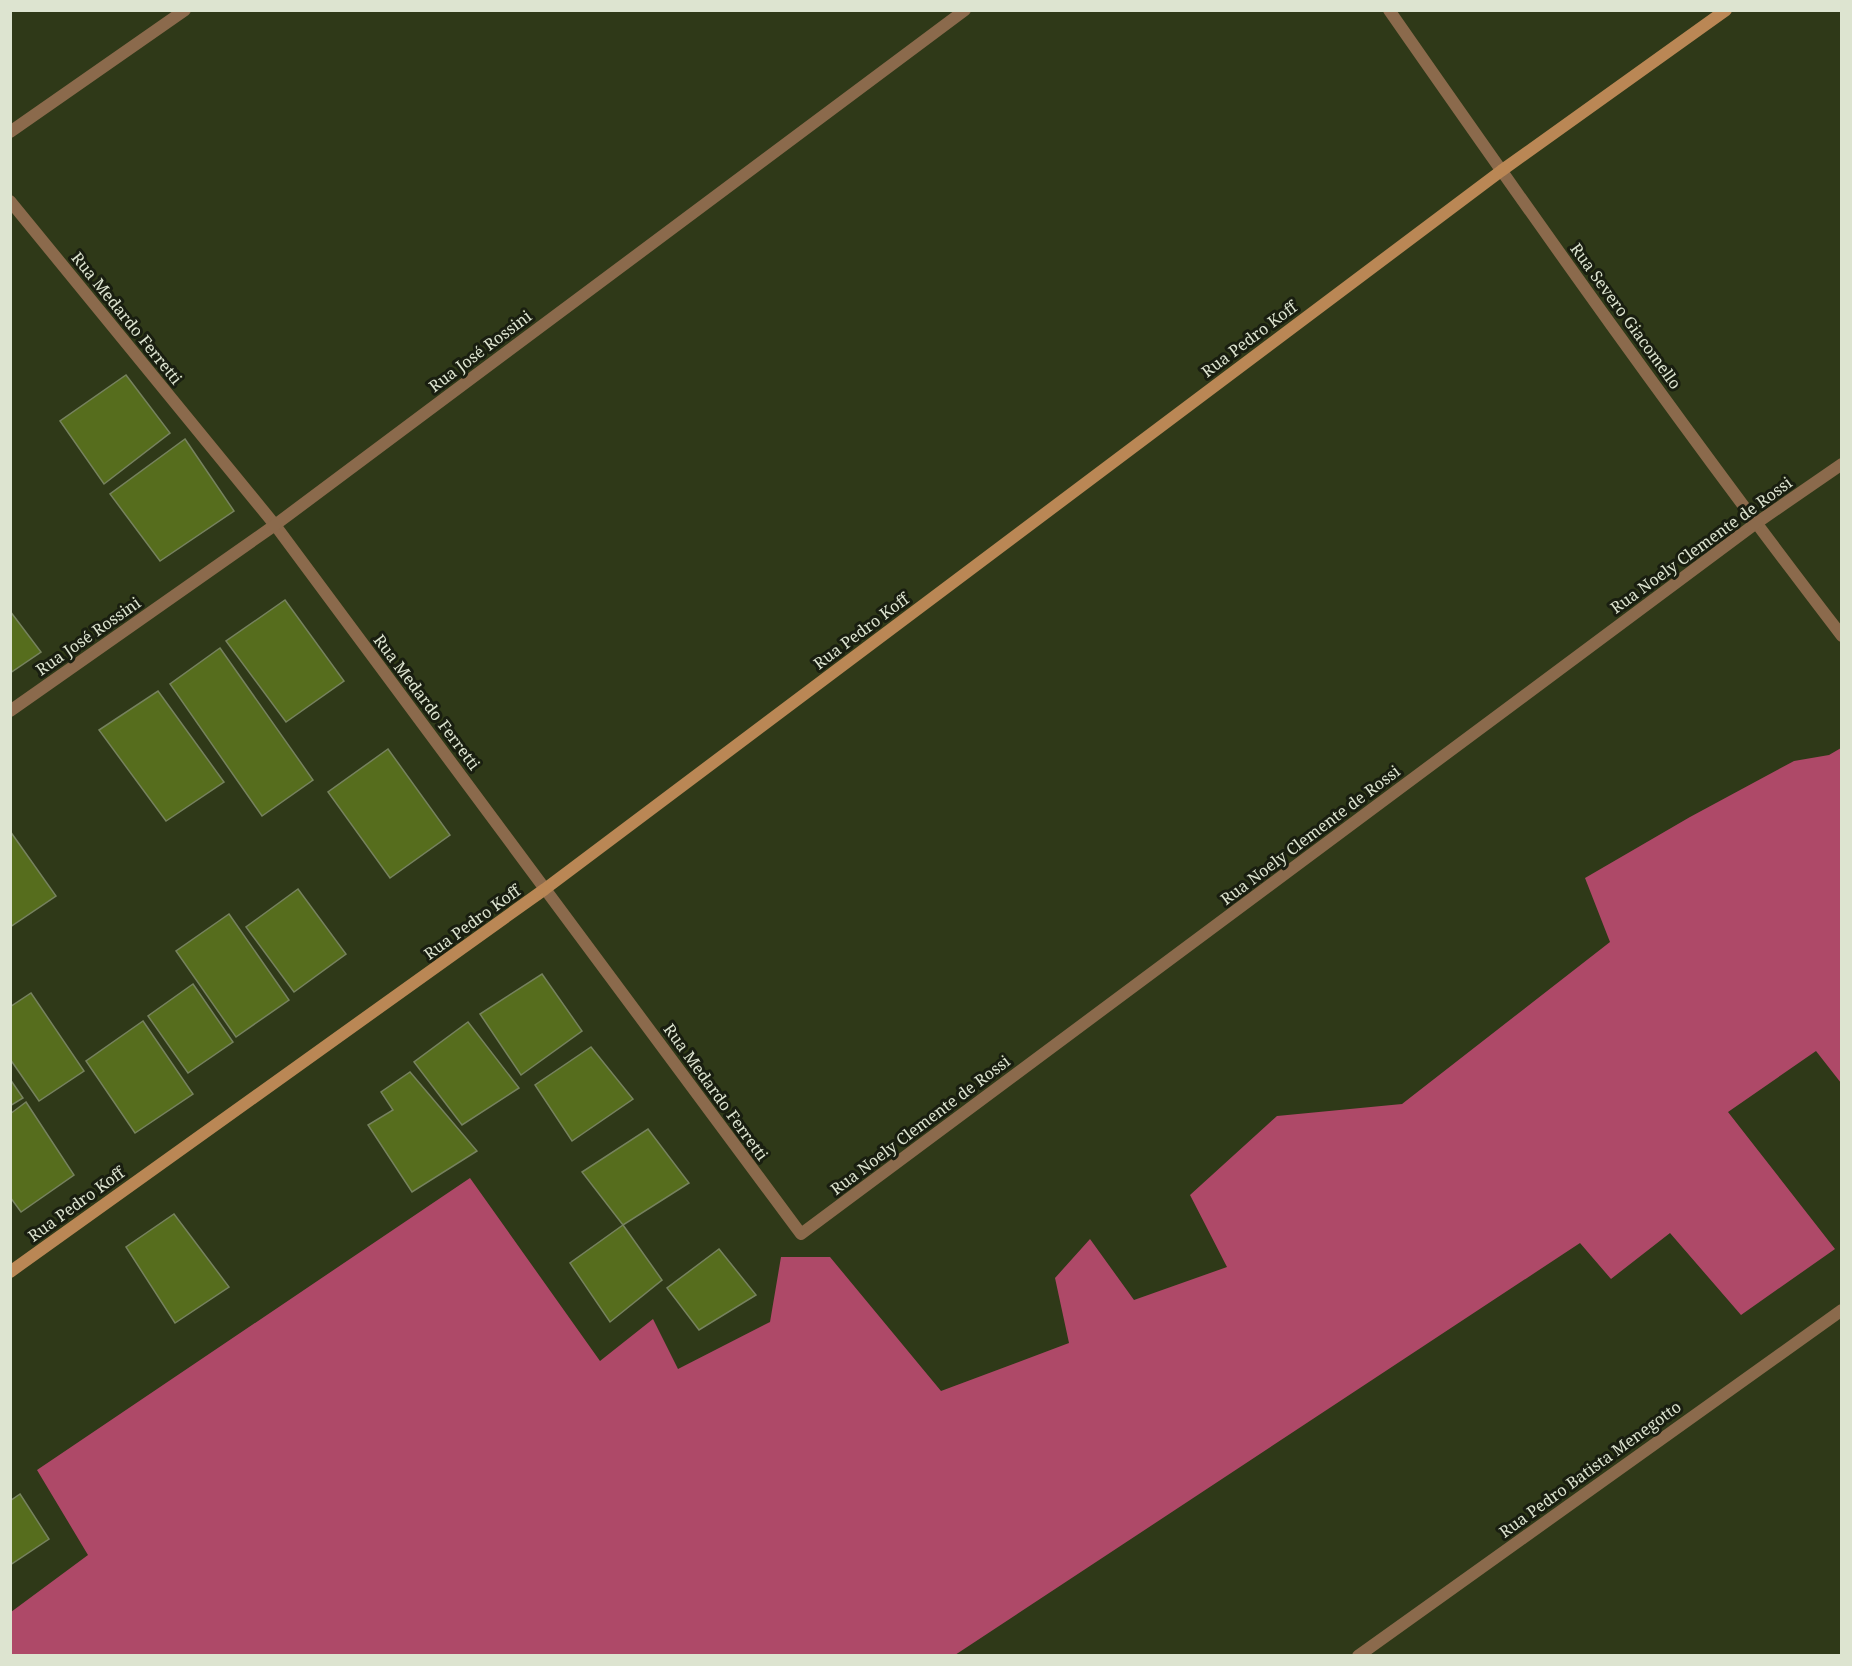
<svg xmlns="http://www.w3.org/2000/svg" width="1852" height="1666" viewBox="0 0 1852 1666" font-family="'Noto Serif',serif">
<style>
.forest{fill:#ae4968}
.building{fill:#566d1d;stroke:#76825e;stroke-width:1.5}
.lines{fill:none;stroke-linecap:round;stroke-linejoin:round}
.street{stroke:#8b6a4c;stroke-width:12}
.secondary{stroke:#ba8755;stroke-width:12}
.labels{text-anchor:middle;stroke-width:6;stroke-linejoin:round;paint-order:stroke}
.street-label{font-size:16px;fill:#dde4d0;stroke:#191e10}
</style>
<rect width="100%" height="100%" fill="#2f3918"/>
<!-- forest -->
<polygon class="forest" points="1841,748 1841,1083 1816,1051 1728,1112 1835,1249 1741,1315 1670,1233 1611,1279 1580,1243 955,1655 11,1655 11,1612 88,1555 37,1470 470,1178 600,1361 653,1319 678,1369 770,1322 781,1257 830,1257 941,1391 1069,1343 1055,1278 1090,1239 1134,1300 1227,1267 1190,1195 1277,1116 1402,1104 1610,942 1585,878 1690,817 1794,761 1829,755"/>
<!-- building -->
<g class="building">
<polygon points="126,375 170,433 104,484 60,421"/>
<polygon points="185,439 234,511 160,561 110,494"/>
<polygon points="285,600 344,681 286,722 226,641"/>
<polygon points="10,611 41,652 10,673"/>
<polygon points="220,648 313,780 262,816 170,684"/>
<polygon points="158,691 224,782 166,821 99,730"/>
<polygon points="388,749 450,835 390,878 328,792"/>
<polygon points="10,831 56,896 10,927"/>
<polygon points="298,889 346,954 294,992 246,927"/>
<polygon points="229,914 289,1000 236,1037 176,951"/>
<polygon points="542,974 582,1031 521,1075 480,1014"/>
<polygon points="193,984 233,1042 188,1073 148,1016"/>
<polygon points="31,993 84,1071 39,1101 10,1059 10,1007"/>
<polygon points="143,1021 193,1094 135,1133 86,1061"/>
<polygon points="468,1022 519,1088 462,1125 414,1062"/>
<polygon points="591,1047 633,1099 572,1141 535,1085"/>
<polygon points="410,1072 477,1151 412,1192 368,1125 393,1110 381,1092"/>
<polygon points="10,1079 23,1098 10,1106"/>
<polygon points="26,1102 74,1175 21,1212 10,1197 10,1114"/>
<polygon points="648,1129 689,1183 623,1225 582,1172"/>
<polygon points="174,1214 229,1287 175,1323 126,1247"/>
<polygon points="623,1225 662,1280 610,1322 570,1263"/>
<polygon points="719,1249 756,1295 699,1330 667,1288"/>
<polygon points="20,1494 49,1539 10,1565 10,1501"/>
</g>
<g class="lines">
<!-- street -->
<g class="street">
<path d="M1389 10C1536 221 1685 432 1842 636"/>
<polyline points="10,132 185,10"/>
<polyline points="10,201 275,525 801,1234 1755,524 1842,464"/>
<polyline points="10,711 275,525 965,10"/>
<polyline points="1358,1656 1842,1310"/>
</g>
<!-- secondary -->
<polyline class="secondary" points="10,1272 545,889 1501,171 1726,10"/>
</g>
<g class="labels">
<!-- street labels -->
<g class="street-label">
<text transform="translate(1626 316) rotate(54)" y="6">Rua Severo Giacomello</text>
<text transform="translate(127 318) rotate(51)" y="6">Rua Medardo Ferretti</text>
<text transform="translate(1249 339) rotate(-37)" y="6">Rua Pedro Koff</text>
<text transform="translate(480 351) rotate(-37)" y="6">Rua José Rossini</text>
<text transform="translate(1701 545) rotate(-36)" y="6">Rua Noely Clemente de Rossi</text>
<text transform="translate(861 631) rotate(-37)" y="6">Rua Pedro Koff</text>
<text transform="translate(88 636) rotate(-35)" y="6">Rua José Rossini</text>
<text transform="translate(427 702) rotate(53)" y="6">Rua Medardo Ferretti</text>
<text transform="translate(1310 835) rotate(-37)" y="6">Rua Noely Clemente de Rossi</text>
<text transform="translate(472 922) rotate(-36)" y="6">Rua Pedro Koff</text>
<text transform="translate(716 1092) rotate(54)" y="6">Rua Medardo Ferretti</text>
<text transform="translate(920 1125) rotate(-37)" y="6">Rua Noely Clemente de Rossi</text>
<text transform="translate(76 1204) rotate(-36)" y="6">Rua Pedro Koff</text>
<text transform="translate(1590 1469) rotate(-36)" y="6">Rua Pedro Batista Menegotto</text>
</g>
</g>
<!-- border -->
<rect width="1852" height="1666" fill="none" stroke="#dde4d0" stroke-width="24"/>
</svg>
